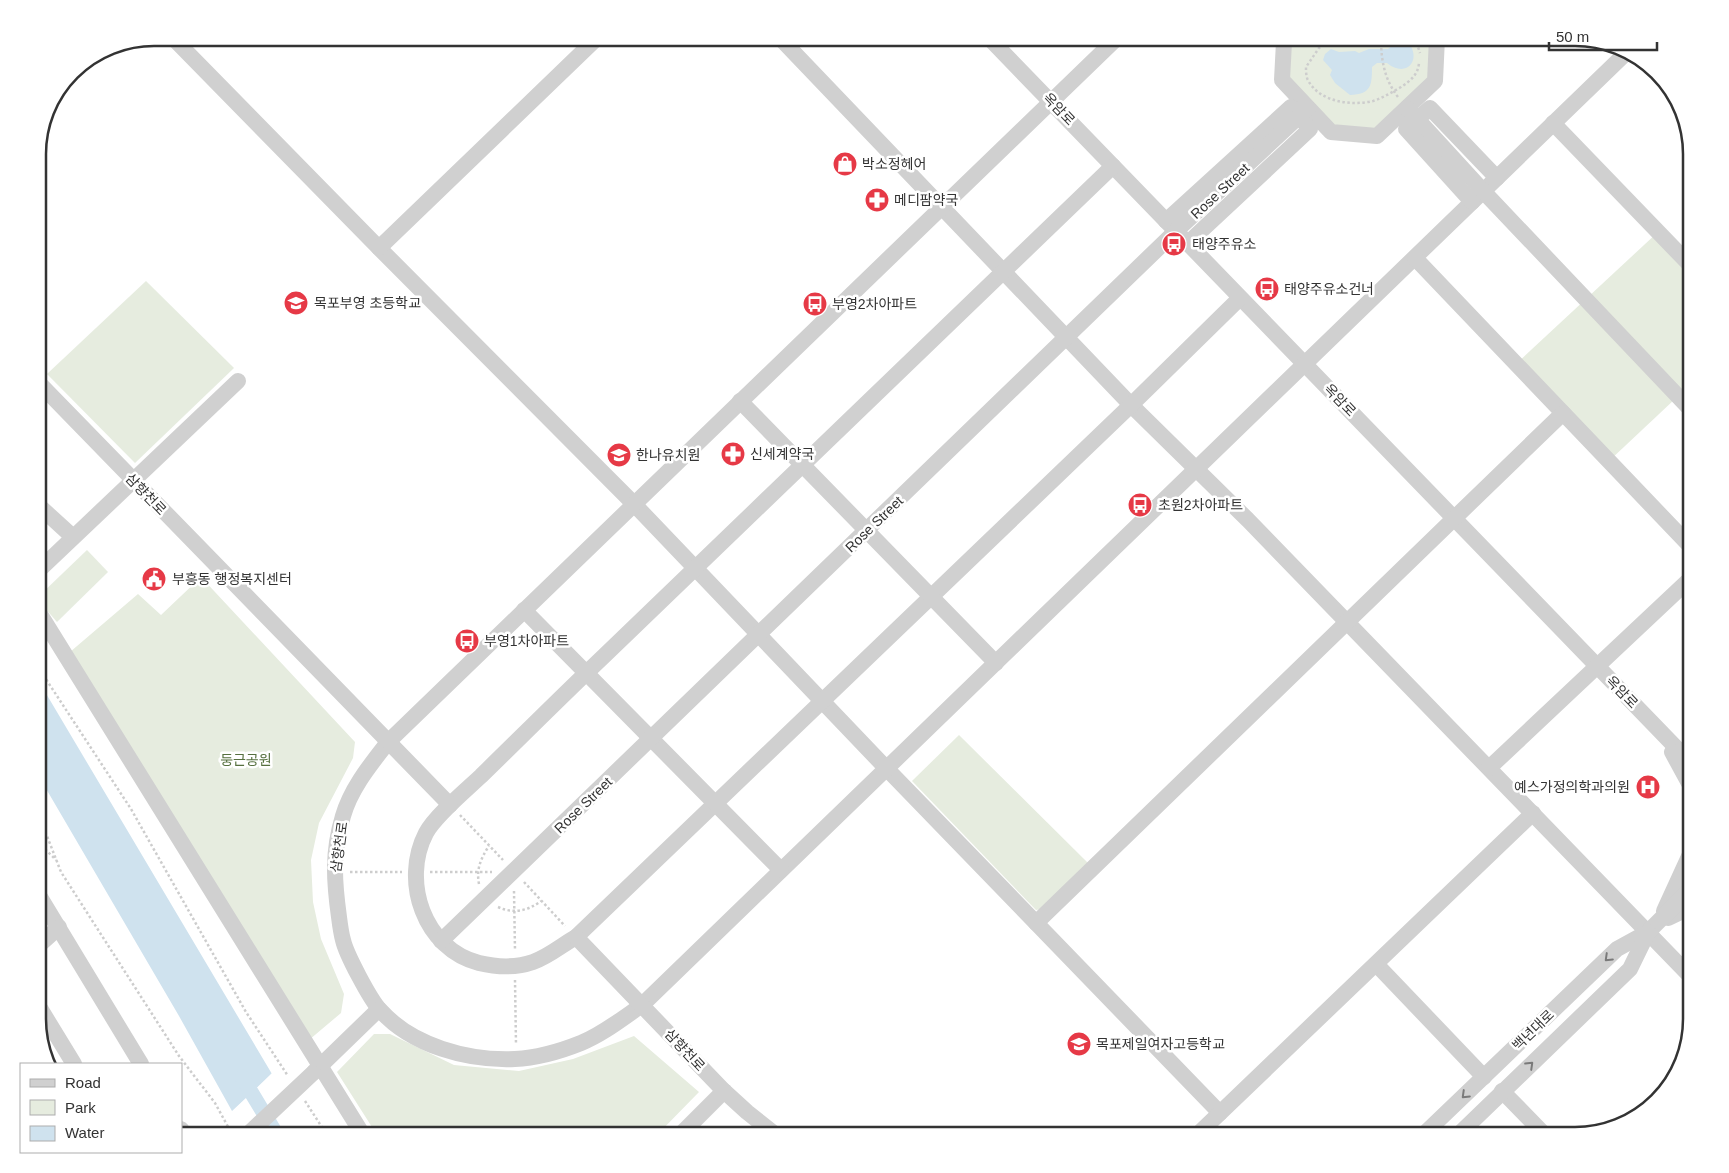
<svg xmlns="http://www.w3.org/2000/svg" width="1729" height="1173" viewBox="0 0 1729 1173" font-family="Helvetica,'Noto Sans KR',sans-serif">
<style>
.green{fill:#e6ecdf}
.water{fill:#cfe2ee}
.pier{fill:#fff}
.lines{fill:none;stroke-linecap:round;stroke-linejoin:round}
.canal{stroke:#cfe2ee;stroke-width:15}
.path{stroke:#cdcdcd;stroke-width:2.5;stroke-dasharray:2.5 2.5;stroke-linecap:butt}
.minor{stroke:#d0d0d0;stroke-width:16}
.minor-bridge{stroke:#d0d0d0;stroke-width:16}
.oneway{stroke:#7a7a7a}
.labels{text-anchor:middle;stroke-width:5;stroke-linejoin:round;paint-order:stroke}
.street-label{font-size:14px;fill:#333;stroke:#fff}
.poi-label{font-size:14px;fill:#333;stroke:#fff;text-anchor:start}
.park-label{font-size:14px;fill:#56703f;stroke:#fff}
.rim{fill:none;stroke:#333;stroke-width:2.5}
</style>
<rect width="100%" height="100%" fill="#fff"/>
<!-- green -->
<g class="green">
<polygon points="1296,38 1428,38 1430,39 1429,77 1372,131 1335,128 1287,75 1288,45"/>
<polygon points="1658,232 1691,266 1691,384 1609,461 1516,364"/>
<polygon points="146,281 234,368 135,463 47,374"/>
<polygon points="87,550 108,572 57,622 38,600 38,597"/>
<polygon points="201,577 355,742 353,758 319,823 311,860 313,902 321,939 344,994 341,1013 309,1040 70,652 138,594 161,615"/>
<polygon points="959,735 1088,863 1046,908 1036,910 912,781"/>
<polygon points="374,1034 390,1034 454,1065 519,1071 573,1059 634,1036 699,1092 657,1135 377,1135 337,1072"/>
</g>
<!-- water -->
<g class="water">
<path d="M1402 41 1409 43C1422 62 1405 78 1387 63H1377L1372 67C1372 86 1371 94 1350 95L1335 83 1330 75 1332 70 1323 60 1325 54 1331 49 1339 52 1355 51 1359 53 1369 49H1388L1397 42Z"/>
<polygon points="38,680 272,1074 232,1111 179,1016 38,775"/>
</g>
<!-- pier -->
<polygon class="pier" points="273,1072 273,1075 234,1113 231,1113"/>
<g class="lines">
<!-- canal -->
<polyline class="canal" points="242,1077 277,1135"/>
<!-- path -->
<g class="path">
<path d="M1332 38 1319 48 1306 67C1306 72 1306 78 1309 82 1321 102 1351 106 1373 101 1383 98 1392 92 1401 87 1410 81 1418 75 1419 63"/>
<path d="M1381 38C1381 59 1384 79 1398 97"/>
<polyline points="1415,38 1420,53"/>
<polyline points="38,667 131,809 246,1012 288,1076"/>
<polyline points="460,815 503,860"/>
<polyline points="38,819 47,836 61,872 179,1056 215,1103 232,1134"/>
<polyline points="38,842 56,860"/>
<polyline points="350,872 402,872"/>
<polyline points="430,872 492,872"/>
<polyline points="524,882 565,926"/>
<path d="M479 884C476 869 481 858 489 846"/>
<polyline points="514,891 515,950"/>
<path d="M498 907C513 914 528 911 541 901"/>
<polyline points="515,980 516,1045"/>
<polyline points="305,1101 327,1135"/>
</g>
<!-- minor -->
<g class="minor">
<polyline points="173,38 379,248 634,504 886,768 1220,1113"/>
<polyline points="780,38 1131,405 1248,520 1691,977"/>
<polyline points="989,38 1691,763"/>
<path d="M1117 38 388 742C371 764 351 788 343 816 332 852 334 881 339 917 340 925 341 933 343 940 346 954 370 999 380 1010 412 1046 468 1061 515 1059 537 1058 561 1051 581 1043 603 1034 623 1018 642 1005L1626 53"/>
<polyline points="1289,38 1284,42 1282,80 1331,132 1377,136 1435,81 1437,38"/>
<polyline points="1407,108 1483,191 1691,410"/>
<polyline points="1553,123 1691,266"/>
<path d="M1113 166C944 329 774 492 604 656 563 695 522 736 481 776 466 790 435 816 426 833 401 881 424 949 479 963 496 967 516 968 533 962 548 957 562 945 576 937L1131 405 1240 298"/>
<polyline points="1472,202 1406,129 1430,108 1497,178"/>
<polyline points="1166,221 1291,107 1310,129 1188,243"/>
<polyline points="379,248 597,38"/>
<polyline points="1415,258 1691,547"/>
<polyline points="38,382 450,805"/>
<polyline points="740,401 996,663"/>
<polyline points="38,505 73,537"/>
<polyline points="38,571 238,381"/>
<polyline points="524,610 781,870"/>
<polyline points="38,611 363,1135"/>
<polyline points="1672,752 1691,787"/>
<polyline points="1489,768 1691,578"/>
<polyline points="38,894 141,1064"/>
<polyline points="1664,911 1691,852"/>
<polyline points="1668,918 1691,907"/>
<polyline points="1036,923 1563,413"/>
<polyline points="576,937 724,1091 747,1112 776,1135"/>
<polyline points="441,941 1176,231 1308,108"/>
<polyline points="38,946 59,927"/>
<polyline points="1376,964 1484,1077"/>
<polyline points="38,1005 74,1064"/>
<polyline points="314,1072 379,1009"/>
<polyline points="1502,1091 1545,1135"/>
<polyline points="181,1129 185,1135"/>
<polyline points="680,1135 724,1091"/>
<polyline points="1197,1135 1533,813"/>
<polyline points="1423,1135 1617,949 1648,932 1691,889"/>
<polyline points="1458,1135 1630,969 1648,932"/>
</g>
<!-- minor-bridge -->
<polyline class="minor-bridge" points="247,1135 313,1073"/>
</g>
<!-- one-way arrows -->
<defs><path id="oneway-chevron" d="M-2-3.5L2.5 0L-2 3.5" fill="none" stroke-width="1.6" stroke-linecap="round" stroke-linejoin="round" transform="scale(1.25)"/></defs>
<g class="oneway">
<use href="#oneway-chevron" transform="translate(1608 958) rotate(136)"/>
<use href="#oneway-chevron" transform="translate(1530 1065) rotate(-44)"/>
<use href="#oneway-chevron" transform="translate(1465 1095) rotate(136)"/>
</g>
<!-- icons -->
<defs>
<symbol id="shop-disc" viewBox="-11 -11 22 22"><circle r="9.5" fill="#e63946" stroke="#fff"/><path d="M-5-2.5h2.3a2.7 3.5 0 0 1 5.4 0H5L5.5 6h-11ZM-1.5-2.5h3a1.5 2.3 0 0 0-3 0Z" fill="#fff"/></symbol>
<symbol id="pharmacy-disc" viewBox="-11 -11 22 22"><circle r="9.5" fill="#e63946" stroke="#fff"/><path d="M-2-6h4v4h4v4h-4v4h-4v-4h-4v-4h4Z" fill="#fff"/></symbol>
<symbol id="bus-disc" viewBox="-11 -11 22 22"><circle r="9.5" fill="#e63946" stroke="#fff"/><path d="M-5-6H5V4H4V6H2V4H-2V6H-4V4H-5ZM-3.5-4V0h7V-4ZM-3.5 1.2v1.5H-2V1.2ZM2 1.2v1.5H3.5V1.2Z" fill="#fff"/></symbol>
<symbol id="school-disc" viewBox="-11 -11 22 22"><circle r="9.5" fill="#e63946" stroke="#fff"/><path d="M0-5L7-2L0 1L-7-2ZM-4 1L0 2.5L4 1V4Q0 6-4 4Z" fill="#fff"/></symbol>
<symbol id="civic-disc" viewBox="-11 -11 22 22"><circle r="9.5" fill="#e63946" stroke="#fff"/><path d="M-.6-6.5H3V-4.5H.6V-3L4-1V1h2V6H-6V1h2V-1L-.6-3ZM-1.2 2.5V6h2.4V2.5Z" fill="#fff"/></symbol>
<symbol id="hospital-disc" viewBox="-11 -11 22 22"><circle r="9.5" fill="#e63946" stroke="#fff"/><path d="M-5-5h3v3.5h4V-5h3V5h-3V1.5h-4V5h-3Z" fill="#fff"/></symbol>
</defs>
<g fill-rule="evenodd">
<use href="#shop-disc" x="831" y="150" width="28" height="28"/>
<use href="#pharmacy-disc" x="863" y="186" width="28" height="28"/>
<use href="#bus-disc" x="1160" y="230" width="28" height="28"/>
<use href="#bus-disc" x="1253" y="275" width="28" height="28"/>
<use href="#school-disc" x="282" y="289" width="28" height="28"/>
<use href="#bus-disc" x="801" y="290" width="28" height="28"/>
<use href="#pharmacy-disc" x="719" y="440" width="28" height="28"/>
<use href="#school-disc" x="605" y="441" width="28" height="28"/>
<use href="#bus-disc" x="1126" y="491" width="28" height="28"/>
<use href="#civic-disc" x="140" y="565" width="28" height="28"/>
<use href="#bus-disc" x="453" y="627" width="28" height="28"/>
<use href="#hospital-disc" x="1634" y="773" width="28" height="28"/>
<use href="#school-disc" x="1065" y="1030" width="28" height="28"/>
</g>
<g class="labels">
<!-- street labels -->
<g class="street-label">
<text transform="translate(1059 109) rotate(46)" y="5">옥암로</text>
<text transform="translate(1220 191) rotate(-43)" y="5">Rose Street</text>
<text transform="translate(1340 400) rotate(46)" y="5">옥암로</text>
<text transform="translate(146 494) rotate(46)" y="5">삼향천로</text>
<text transform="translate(874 524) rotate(-44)" y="5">Rose Street</text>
<text transform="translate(1622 692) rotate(46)" y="5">옥암로</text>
<text transform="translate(583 805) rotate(-44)" y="5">Rose Street</text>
<text transform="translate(339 847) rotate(-82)" y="5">삼향천로</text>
<text transform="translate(1533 1030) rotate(-44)" y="5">백년대로</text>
<text transform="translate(685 1050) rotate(47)" y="5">삼향천로</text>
</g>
<!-- poi labels -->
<g class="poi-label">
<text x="862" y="169">박소정헤어</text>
<text x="894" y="205">메디팜약국</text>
<text x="1192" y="249">태양주유소</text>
<text x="1284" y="294">태양주유소건너</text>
<text x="314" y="308">목포부영 초등학교</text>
<text x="832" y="309">부영2차아파트</text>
<text x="750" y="459">신세계약국</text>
<text x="636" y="460">한나유치원</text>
<text x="1158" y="510">초원2차아파트</text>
<text x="172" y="584">부흥동 행정복지센터</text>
<text x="484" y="646">부영1차아파트</text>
<text x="1630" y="792" text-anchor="end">예스가정의학과의원</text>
<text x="1096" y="1049">목포제일여자고등학교</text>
</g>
<!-- park labels -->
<g class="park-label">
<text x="246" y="765">둥근공원</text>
</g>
</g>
<!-- crop -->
<path d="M0 0H1729V1173H0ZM154 46H1575A108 108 0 0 1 1683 154V1019A108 108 0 0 1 1575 1127H154A108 108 0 0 1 46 1019V154A108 108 0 0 1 154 46Z" fill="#fff" fill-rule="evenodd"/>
<path class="rim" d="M154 46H1575A108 108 0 0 1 1683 154V1019A108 108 0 0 1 1575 1127H154A108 108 0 0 1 46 1019V154A108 108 0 0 1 154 46Z"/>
<!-- legend -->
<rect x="20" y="1063" width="162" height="90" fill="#ffffff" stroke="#adadad"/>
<rect x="30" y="1079" width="25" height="8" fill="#d0d0d0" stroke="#adadad"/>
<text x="65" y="1088" font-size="15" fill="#333333">Road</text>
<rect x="30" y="1100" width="25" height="15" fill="#e6ecdf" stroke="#adadad"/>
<text x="65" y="1113" font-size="15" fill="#333333">Park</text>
<rect x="30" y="1126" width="25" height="15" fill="#cfe2ee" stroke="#adadad"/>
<text x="65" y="1138" font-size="15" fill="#333333">Water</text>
<!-- scale -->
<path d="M1549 42v8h108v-8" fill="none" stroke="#333333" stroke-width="2.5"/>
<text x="1556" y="42" font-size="15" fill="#333333" stroke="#ffffff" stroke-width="4" paint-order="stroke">50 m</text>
</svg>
